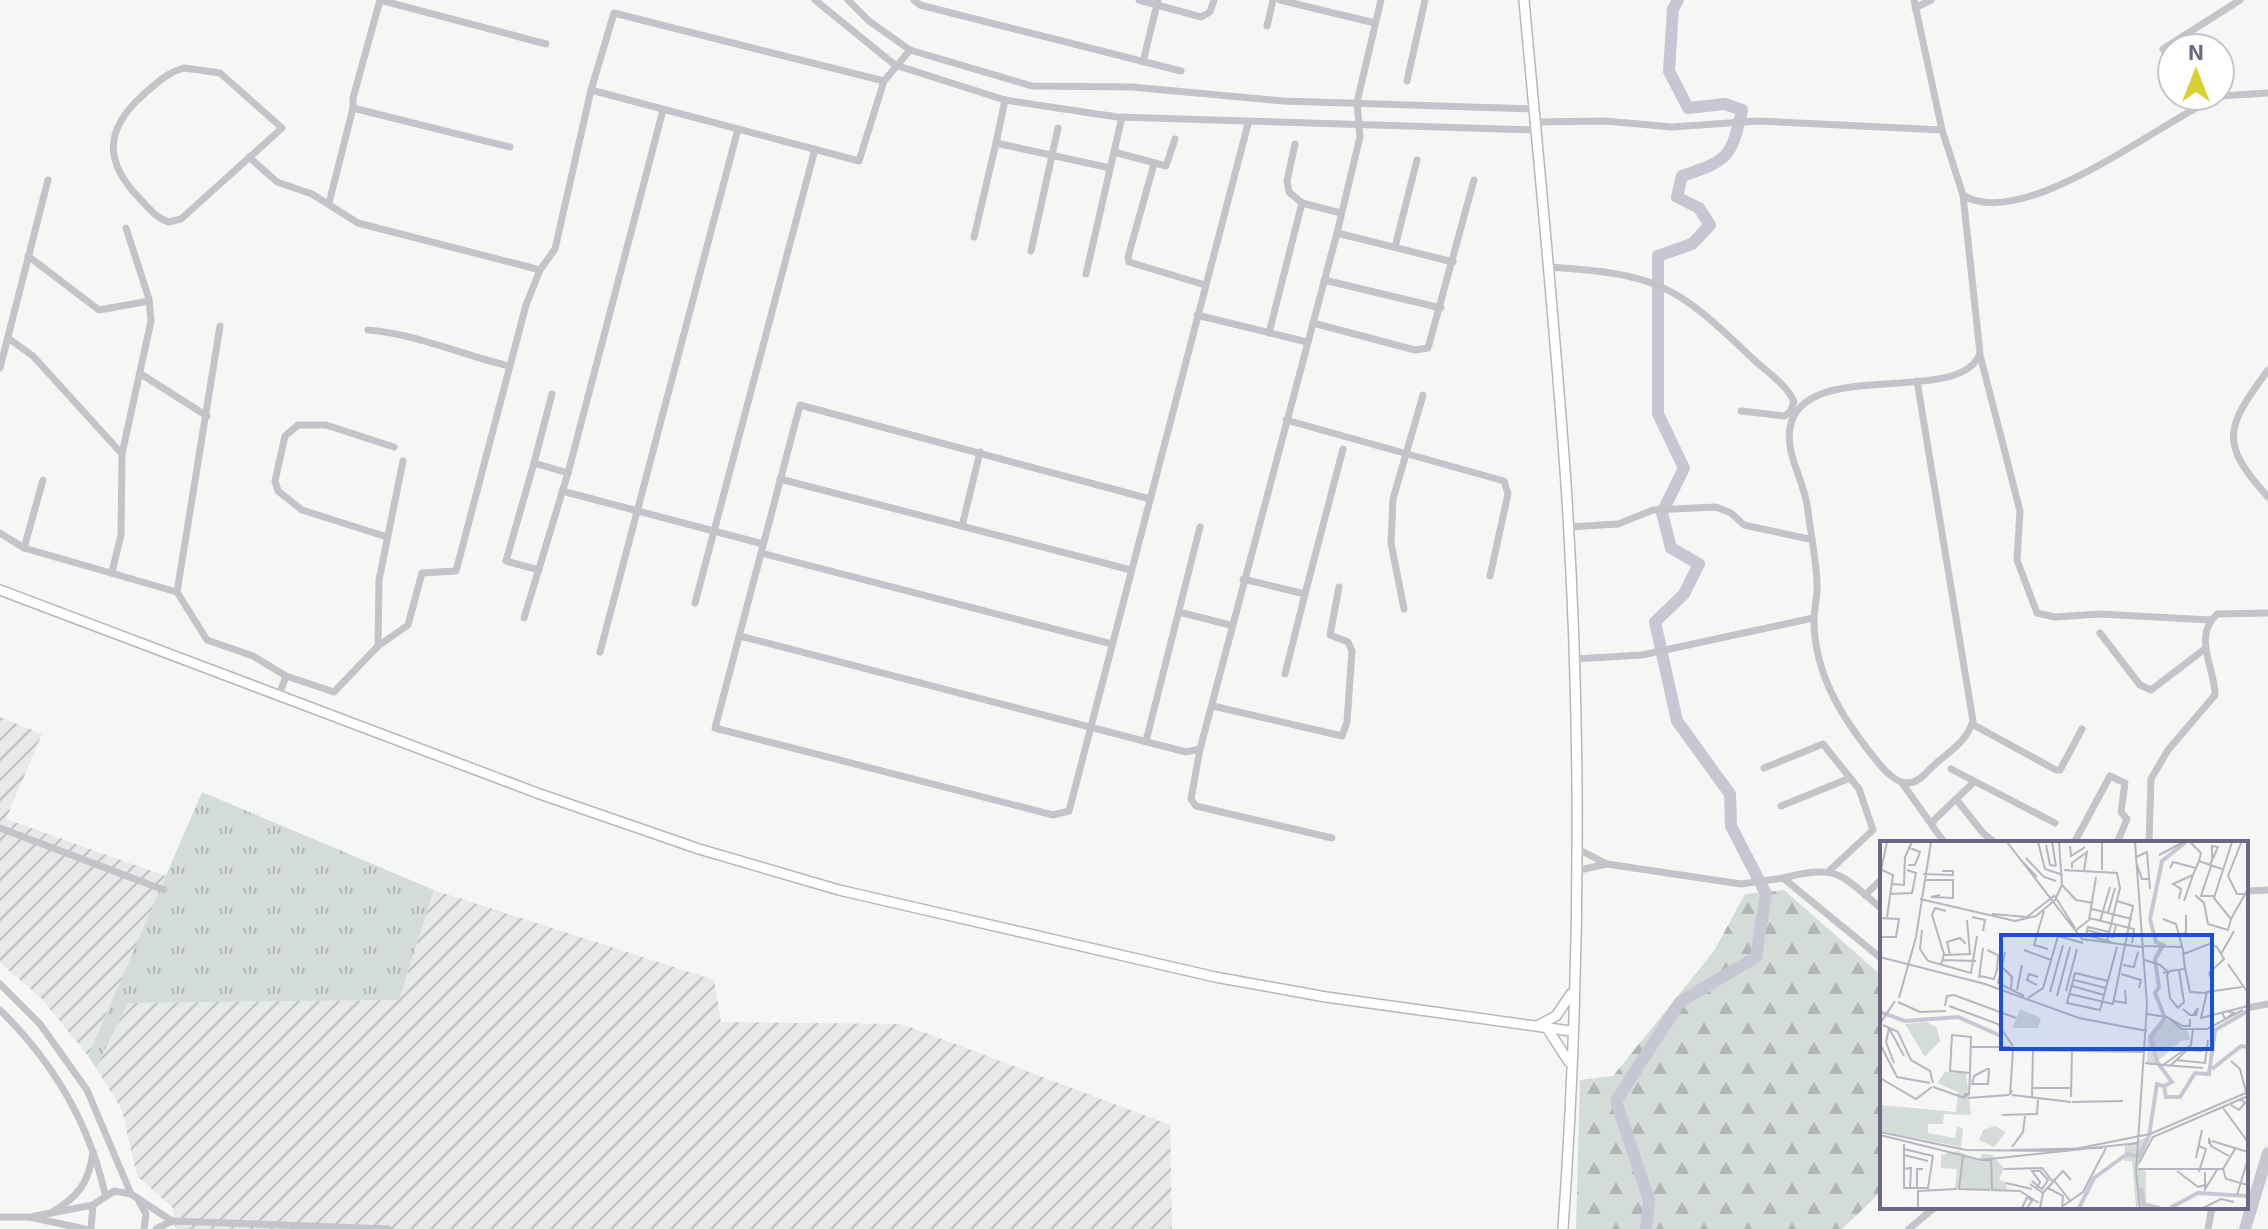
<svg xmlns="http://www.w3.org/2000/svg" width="2268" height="1229" viewBox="0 0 2268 1229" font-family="'Exo 2',sans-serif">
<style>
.industrial{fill:url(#industrial-furrows)}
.grass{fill:url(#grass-tufts)}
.forest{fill:url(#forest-firs)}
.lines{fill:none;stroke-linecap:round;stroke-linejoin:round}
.river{stroke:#c6c7d2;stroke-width:12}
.major-casing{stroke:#b7b6be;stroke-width:12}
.minor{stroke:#c4c3ca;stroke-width:7}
.major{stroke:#fff;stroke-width:9}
.inset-river{fill:none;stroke:#c6c7d2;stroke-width:4}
.inset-road{fill:none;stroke:#b7b5c1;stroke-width:2}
.view{fill:#1d4ed8;fill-opacity:0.15;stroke:#1d4ed8;stroke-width:4}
.inset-edge{fill:none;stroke:#6c6884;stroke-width:4}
</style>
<defs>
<pattern id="industrial-furrows" width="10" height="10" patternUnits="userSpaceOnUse" patternTransform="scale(2)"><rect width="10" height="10" fill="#e7e8e8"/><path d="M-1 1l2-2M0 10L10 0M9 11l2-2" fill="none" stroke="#bfc0c2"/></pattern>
<pattern id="grass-tufts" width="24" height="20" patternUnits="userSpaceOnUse" patternTransform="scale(2)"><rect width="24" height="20" fill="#d4dcd7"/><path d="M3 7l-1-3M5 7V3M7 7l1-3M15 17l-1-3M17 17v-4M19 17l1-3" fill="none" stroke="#b0b6b4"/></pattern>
<pattern id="forest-firs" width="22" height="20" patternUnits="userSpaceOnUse" patternTransform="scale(2)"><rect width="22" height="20" fill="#d4dcd7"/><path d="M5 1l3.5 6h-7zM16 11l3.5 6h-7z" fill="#b0b6b4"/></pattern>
</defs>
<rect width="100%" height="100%" fill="#f6f7f5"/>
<!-- industrial -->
<g class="industrial">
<polygon points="0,717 42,734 6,819 166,876 88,1056 41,998 0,963"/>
<polygon points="434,890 714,980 721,1022 902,1024 1170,1125 1172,1229 175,1229 173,1208 137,1176 122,1110 96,1068 128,1003 399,1000"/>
</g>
<!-- grass -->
<polygon class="grass" points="202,792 434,890 399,1000 128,1003 96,1068 88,1056"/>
<!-- forest -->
<polygon class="forest" points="1784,890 1882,976 1882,1191 1842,1229 1576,1229 1580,1080 1613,1076 1714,951 1745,894"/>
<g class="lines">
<!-- river -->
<g class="river">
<path d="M1646 1229 1649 1200 1616 1101 1680 1002 1756 957 1766 894 1731 826 1730 794 1677 721 1655 622 1684 594 1699 564 1671 548 1662 513 1684 468 1658 414V256L1692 244 1710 225 1699 208 1677 197 1682 176C1729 160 1731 158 1742 110L1725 104 1688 108 1669 71 1673 9 1678 0"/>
<polyline points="2245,1229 2268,1153"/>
</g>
<defs>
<g id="major">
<path d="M1524 0C1539 166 1556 333 1567 499 1582 741 1580 987 1563 1229"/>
<polyline points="0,590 537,793 699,849 839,890 1215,977 1326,997 1571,1031"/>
<polyline points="1537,1026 1556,1016 1571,994"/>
<polyline points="1547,1028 1569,1062"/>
</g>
</defs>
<!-- major casing -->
<use href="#major" class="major-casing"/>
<!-- minor -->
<g class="minor">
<polyline points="815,0 895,65 1005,100 1117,117 1536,130"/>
<polyline points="848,0 869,21 910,50 1032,86 1132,87 1284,101 1534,109"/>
<polyline points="914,0 920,5 1181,71"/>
<polyline points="1139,0 1201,17 1210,12 1214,0"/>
<polyline points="1280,0 1375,23"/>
<path d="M1914 0 1942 130 1963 195C2023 233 2163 120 2219 96"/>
<polyline points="1915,8 1931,0"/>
<polyline points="1267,26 1273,0"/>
<polyline points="2163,49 2240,0"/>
<polyline points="1143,62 1158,0"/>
<path d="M184 68 220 73 282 128 181 219 169 222C157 219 149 208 140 199 104 162 104 130 143 95 157 83 166 73 184 68Z"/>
<polyline points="1407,81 1425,0"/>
<polyline points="591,90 859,161 884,81 910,50"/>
<polyline points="2220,96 2268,93"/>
<polyline points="1005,100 996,143 1110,168"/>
<polyline points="1535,122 1605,121 1672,127 1758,121 1942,130"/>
<polyline points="1295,144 1287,181 1289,192 1302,203 1341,213"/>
<polyline points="510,147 353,108 353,98 380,0 546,44"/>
<polyline points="1114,152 1166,166 1175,139"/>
<polyline points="249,157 277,182 312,194 358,223 540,270"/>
<polyline points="1154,164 1128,257 1129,262 1205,285"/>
<polyline points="329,203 353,108"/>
<polyline points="1337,233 1453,262"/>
<polyline points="974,237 996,143"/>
<polyline points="1395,247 1417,160"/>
<polyline points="1031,251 1058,128"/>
<polyline points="28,256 99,310 149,301"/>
<path d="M1549 267C1656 274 1674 283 1751 357 1764 370 1788 385 1794 402L1790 412 1784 416 1741 411"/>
<polyline points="1086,274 1122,117"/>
<polyline points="1324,280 1441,308"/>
<polyline points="1197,315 1307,342"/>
<polyline points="1313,323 1415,350 1428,348 1474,180"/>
<path d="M368 330C417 334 462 355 509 366"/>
<polyline points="1269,333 1302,203"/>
<polyline points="8,338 33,356 122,454 121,535 112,572"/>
<polyline points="1980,355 2020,511 2017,560 2037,613 2055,617 2100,614 2211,620"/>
<polyline points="0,368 48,180"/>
<path d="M2268 370C2226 427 2218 442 2268 497"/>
<polyline points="141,374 207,416"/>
<path d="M1917 381 1973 721C1965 746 1942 755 1925 774 1909 791 1894 781 1881 766 1846 724 1814 677 1814 620 1814 608 1818 596 1817 583 1816 559 1811 535 1808 511 1806 484 1785 455 1790 428 1802 356 1962 408 1980 353L1963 195"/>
<polyline points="552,394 534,463 568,473"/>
<polyline points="1286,420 1504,481 1508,494 1490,576"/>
<polyline points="122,454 151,321 149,299 126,228"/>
<polyline points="534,463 506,561 539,570"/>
<polyline points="780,479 1131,570"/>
<polyline points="562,491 763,544"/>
<polyline points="1150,499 800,405 715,728 1053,815 1069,811 1248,124"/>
<polyline points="962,526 980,452"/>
<polyline points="1568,527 1618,524 1653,510 1716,507 1731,513 1744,525 1809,539"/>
<polyline points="0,533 24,548 177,592 207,640 253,656 286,676 279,695"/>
<polyline points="387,537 302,510 278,491 275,481 285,436 298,425 326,425 394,447"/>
<polyline points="24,548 43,480"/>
<polyline points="761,553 1112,644"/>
<polyline points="1243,579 1305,594 1343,449"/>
<polyline points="177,592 220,326"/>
<polyline points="695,603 815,149"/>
<polyline points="1404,609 1391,543 1393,499 1423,395"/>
<polyline points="1179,612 1230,625"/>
<polyline points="524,618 568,473 663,110"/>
<polyline points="2100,633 2140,685 2151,690 2206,648"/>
<polyline points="740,636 1186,752 1200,749 1337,233 1360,137 1357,102 1381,0"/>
<polyline points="378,646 379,580 403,461"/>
<polyline points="600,652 738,129"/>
<polyline points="1574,659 1642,655 1813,618"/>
<polyline points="1285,674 1305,594"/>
<polyline points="286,676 334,692 378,646 408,625 422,573 456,571 526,305 540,270 555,249 591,90 614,13 884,81"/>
<polyline points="1213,706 1342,736 1347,722 1352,651 1348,642 1330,635 1339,587"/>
<polyline points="1972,724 2056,770 2060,770 2082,729"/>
<polyline points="1146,741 1200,527"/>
<polyline points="1200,749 1191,799 1196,806 1332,838"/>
<polyline points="1764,768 1823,744 1859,789 1873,830 1830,870"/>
<polyline points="1951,769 2055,823"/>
<polyline points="1902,783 1932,825"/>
<polyline points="1956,799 1983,833 1995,843"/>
<polyline points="1781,806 1850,778"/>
<polyline points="0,828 164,890"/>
<polyline points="1945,843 1933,827 1933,821 1974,782"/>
<polyline points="2074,843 2110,776 2125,783 2121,812 2127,819 2117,843"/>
<path d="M2149 843 2151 779 2168 750 2215 695C2215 668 2192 637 2217 614L2268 613"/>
<polyline points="1576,848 1607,864 1741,884 1783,878 1882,959"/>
<polyline points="1575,871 1607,864"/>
<path d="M1783 878C1839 864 1840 874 1882 909"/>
<polyline points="2246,891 2268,890"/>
<polyline points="1865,895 1882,879"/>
<polyline points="0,984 40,1024 87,1090 131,1194"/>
<polyline points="2246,1008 2268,1004"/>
<path d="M0 1010C52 1061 89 1122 105 1194"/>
<polyline points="139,1201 146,1214 144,1229"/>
<path d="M51 1213C78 1197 89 1183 93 1152"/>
<polyline points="35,1216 93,1205"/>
<polyline points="0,1217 29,1217 85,1229"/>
<polyline points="91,1229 93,1205 114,1191 131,1194 172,1221"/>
<polyline points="156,1229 172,1221 388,1229"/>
<polyline points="1909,1229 1935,1207"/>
<polyline points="2208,1229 2212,1207"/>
</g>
<!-- major -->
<use href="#major" class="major"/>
</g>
<!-- overview -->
<g transform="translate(1880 841)">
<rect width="368" height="368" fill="#f6f7f5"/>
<path d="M140 168 161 177 158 187H133L130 193ZM65 231 86 232 91 274 64 273 63 283H48V292L75 297 77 286 83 287 81 306 0 290 1 264 76 271 78 251 57 242Z" fill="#d4dcd7"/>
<path d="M283 177 307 189 311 199 301 200 272 225 267 222 268 194ZM47 181 57 187 60 200 45 216 25 183ZM115 285 126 291 114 306 99 299 103 289ZM271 294 258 326 266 331V361L277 364 256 366 252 320H244L245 305ZM78 310 99 320 102 313 112 314 124 327 119 339 126 341 127 350 75 347 77 328 61 327V314Z" fill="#d4dcd7"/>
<path class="inset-river" d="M0 171 25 180 78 176 121 195M332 228 361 205 368 206M284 245 292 241 277 221 271 196 285 177 275 152 279 146 275 118 283 104 276 101 270 78 282 20 306 1M261 347 264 364 280 367M199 367 214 337 247 313 259 315 269 295 277 243 284 245 286 256H300L315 232 329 233 335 189 368 170M290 367 318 352 368 355"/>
<path class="inset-road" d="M127 1 202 98 262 106M158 1 165 28 183 34M172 1 176 25M222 1V29M255 1 267 164 256 331 260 367M310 1 321 12 319 20 342 28M361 2 348 35 357 53H364M166 4 170 24 176 25M190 5 191 15 205 6M279 14 304 1M256 16 267 11 270 48M139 17 157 36M146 17 164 36 176 40M256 21 262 38H269M28 24H35L40 11 28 6M330 24 338 6 332 5V19M331 25 321 55H334M192 27V22L207 11 204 29M290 27 293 21 316 27M2 29 13 34 7 76M184 29 237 32 240 47 227 100M43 33 73 34V30H62M0 34 7 1M46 39H73V57L51 56 60 54M12 43 24 44 25 16 32 1M182 44 196 59 213 62M10 53 32 52 36 32 27 29M174 54 195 87M315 54 324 62 328 83 348 89 351 78 334 57 352 1M40 58 135 80 156 75 175 59 182 44 179 1M299 58 301 48 293 43 313 34 319 20M304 60 313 34M212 68 252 78M164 70 154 104 168 108M228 72 235 47M112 73 147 76 175 54M92 76 105 79 103 90M0 77 19 78 16 96H0M209 77 254 88 252 102M283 78 296 83 304 113 329 103 337 106 344 118 329 132 333 142M351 78 368 48M220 80 230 46M42 89 40 108 48 120 91 132 97 95M196 89 209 79 216 36M207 89 233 96 236 84M229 91 208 86 206 94 231 101M299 95 306 91V74M264 105 301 106M144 109 171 119M125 111 118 142 144 155M341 113 354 90M64 114 90 113 87 79M70 114 67 101 80 97 86 103M0 116 105 143 199 177 267 190M63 119 96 120M265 119 280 124 288 131 283 132M348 123 368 152M61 124 64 113 52 74 55 67 66 70M243 124 254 126 258 111M122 126 132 136 131 147M305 127 310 151 326 152M299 129 304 161 298 167 290 157 287 134 290 130 305 128 303 112M241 133 261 139 259 147M100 135 114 138 117 129 118 114 107 109M99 137 103 107M194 139 226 147M228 140 195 132 187 162 220 169 237 106M157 144 147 139 149 133 158 136M192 145 224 154M362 146 327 151 321 177 368 165M137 149 142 124M186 150 197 108M170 151 183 104M190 153 233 163 253 65 237 60M177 155 190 106M19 157 36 96 51 1M148 157 163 147 178 95 203 102M234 160 246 162 245 149M18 161 40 171 66 170M65 165 67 155 74 154 136 177M69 165 118 183 133 205M303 168 310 174H316L318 167 313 174M342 171 345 178 354 172 346 170M267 173 287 176 302 188H327L363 169M287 176 303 185H310V178M1 181 15 160M3 184 18 191 31 219 50 230 53 242M9 187 6 201 14 222M10 189 24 215M0 203 17 236 50 242M90 206H130M134 209 264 211M296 219 325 222 328 199M351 220 360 228 366 251M265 222 283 224 311 204 313 188M283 224 323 227M290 225 307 209 323 210M109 228 108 243H92L94 235 107 228H110M0 237 36 258 52 246M53 246 85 257M153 247H191M132 249 130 254 133 209M89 253 85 256V253H89L90 232 91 196 72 194 70 230 90 232M132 254 191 261M191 256 192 209M88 257 129 254M152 257 153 208M192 261 243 260M351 264 359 269 365 262 361 258M343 267 368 301M122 274 157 273 158 259M0 291 86 309 185 310 270 293 368 251M0 294 101 319 258 302M332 300 368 311M329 303V297L331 305 349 315M319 305 326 308 319 331M132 306 143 291 145 275M24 308 53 315 48 347H24V303M130 309 223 307M24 314 48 320M83 315 79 348 110 349M111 317 112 349 140 350 159 362M316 317 322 289M259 322 273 296 368 255M24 328 31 327 30 348M124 328 162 327 172 340M258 328H343L355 308M343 328 346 338 368 344M297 330 318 346 325 344M325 331V348L337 329M173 338 191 361M152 340 158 345 162 348 168 339 160 330H152L160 341 158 345 156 347M126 342 152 348M150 343 163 352 160 367M37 347V328H43M168 347 183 355 182 366M162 353 183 330 191 339M357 354 367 321M38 367V350L77 348M142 367 147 356 152 360 147 367M180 367 203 351 226 307M323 367 341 358 354 361"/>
<path class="view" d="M121 94H332V208H121Z"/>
<rect width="368" height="368" class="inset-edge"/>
</g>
<!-- north arrow -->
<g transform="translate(2196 72)"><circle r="38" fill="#ffffff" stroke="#c4c3ce" stroke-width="2"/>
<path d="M0-6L14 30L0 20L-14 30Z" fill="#dbd032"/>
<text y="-12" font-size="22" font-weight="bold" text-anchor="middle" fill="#6c6884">N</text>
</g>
</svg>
